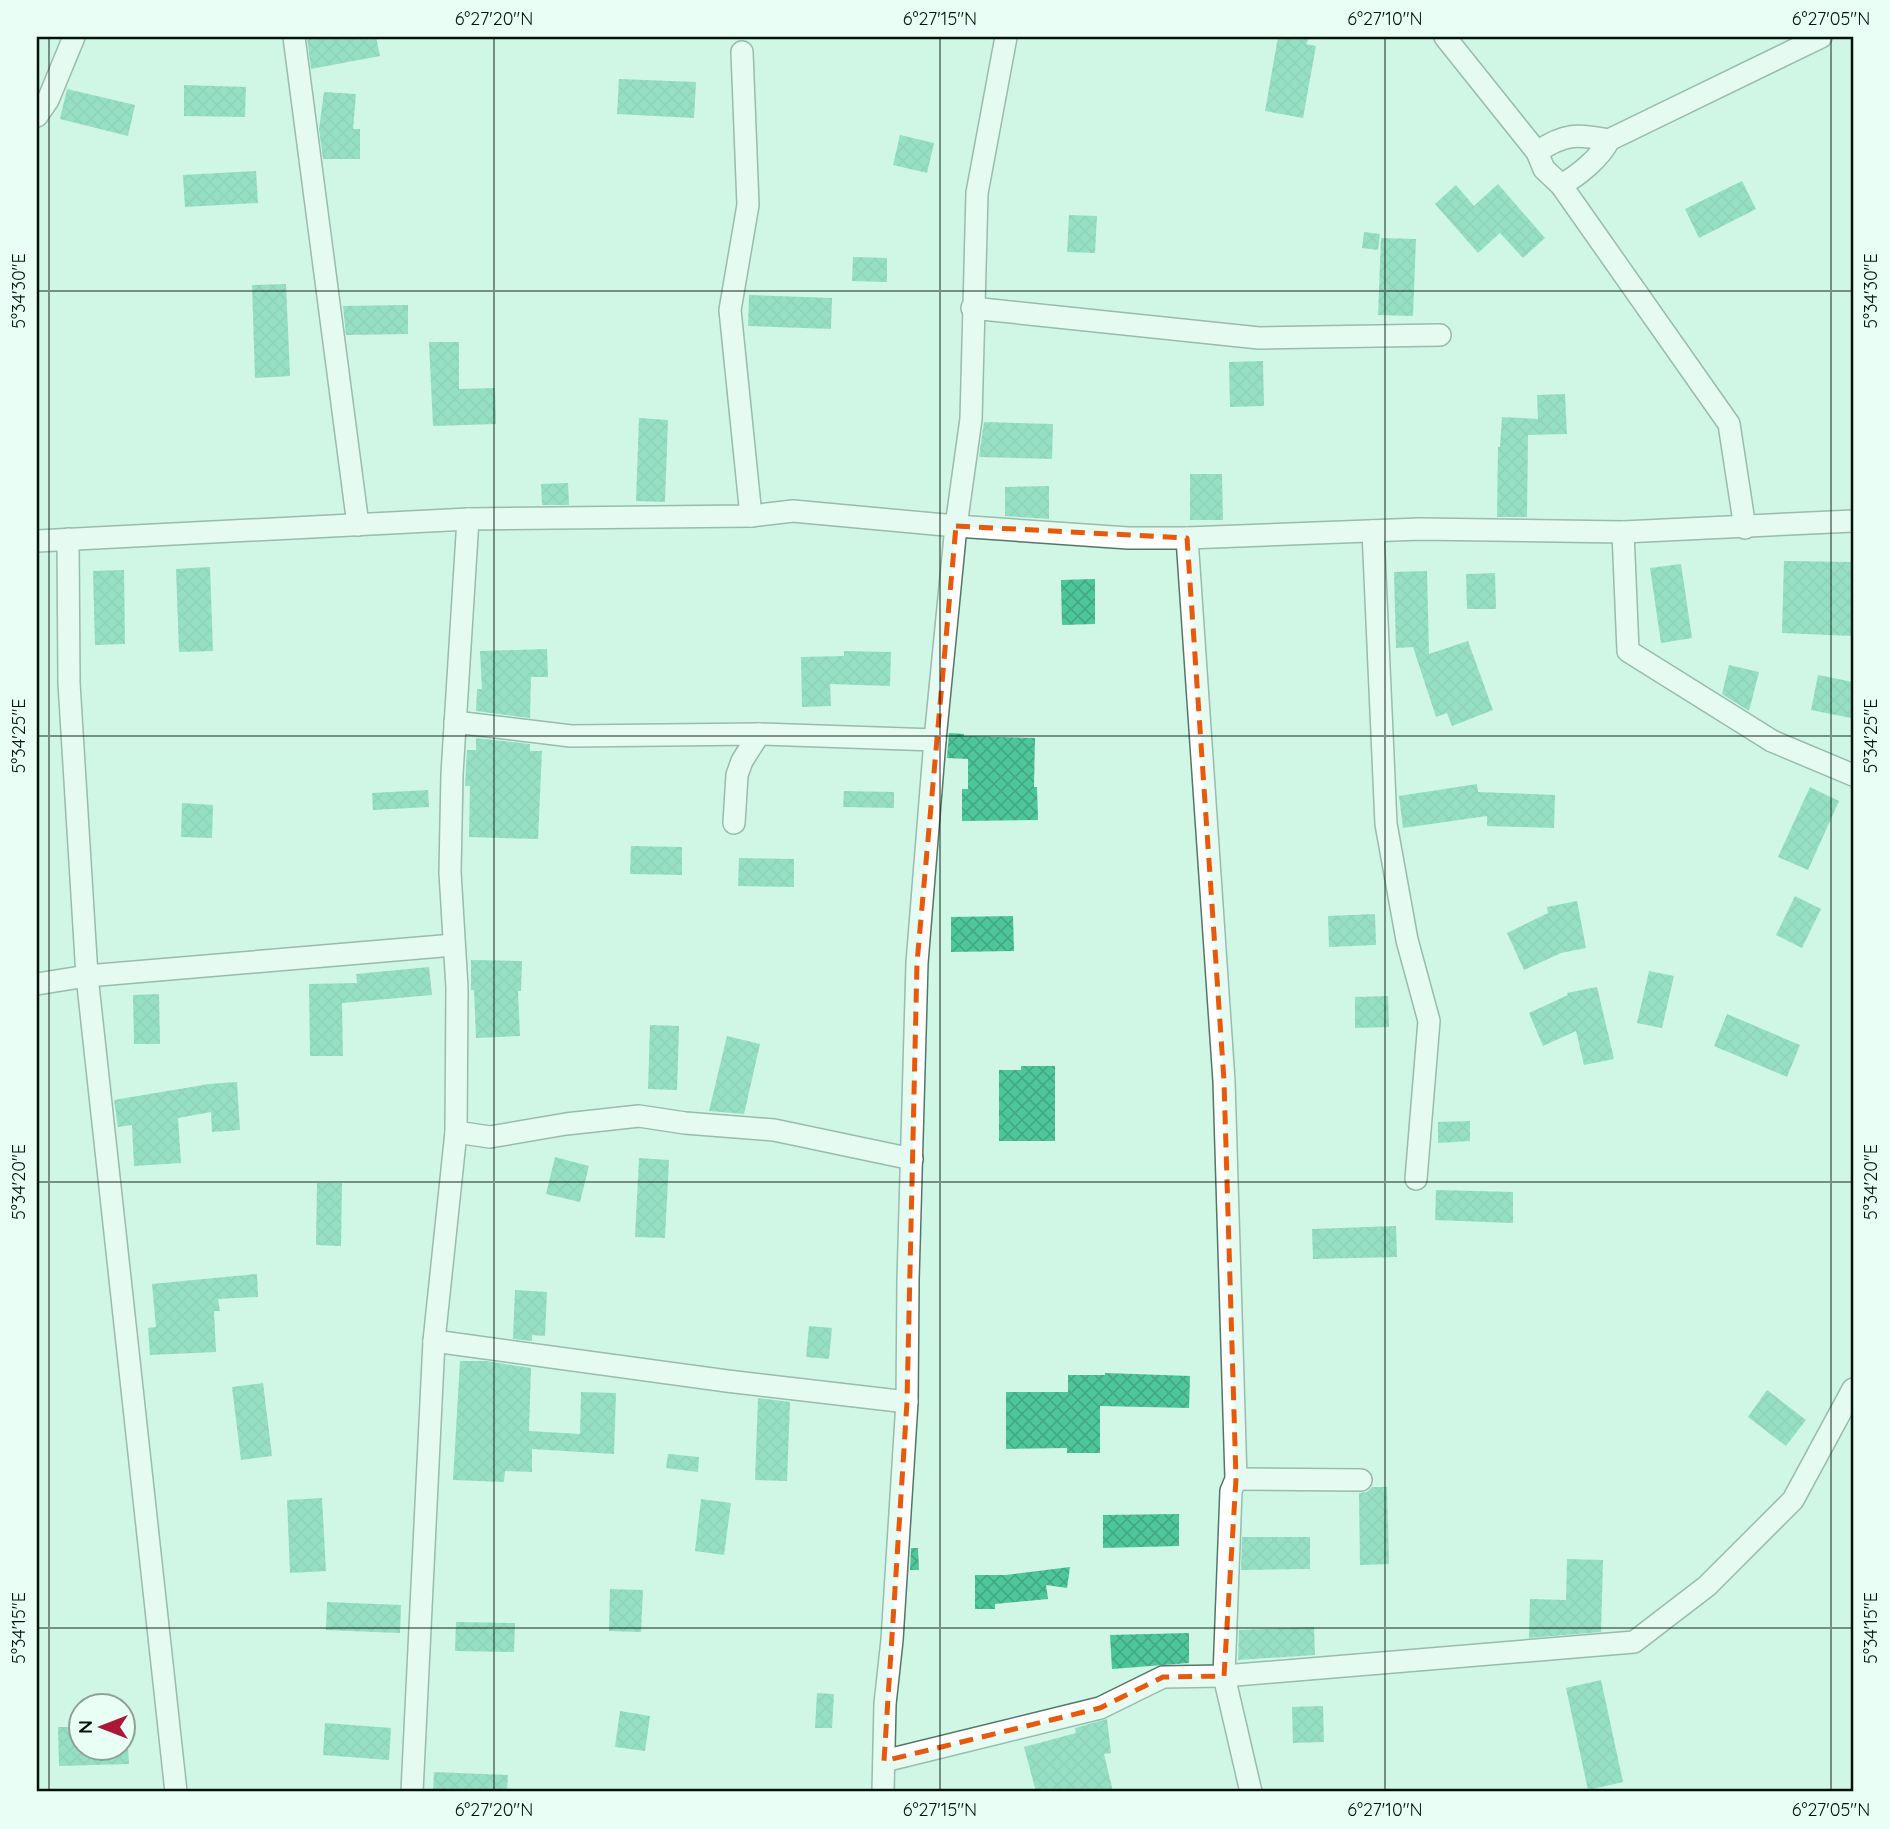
<svg xmlns="http://www.w3.org/2000/svg" width="1890" height="1829" viewBox="0 0 1890 1829" font-family="Quicksand,sans-serif">
<style>
.building{fill:url(#building-cross-hatch)}
.lines{fill:none;stroke-linecap:round;stroke-linejoin:round}
.street-casing{stroke:#547668;stroke-width:24}
.street{stroke:#fff;stroke-width:21}
.marked{fill:none;stroke:#e8590c;stroke-width:5;stroke-dasharray:14 9;stroke-linejoin:round}
.ticks{fill:none;stroke:#05110c;stroke-width:2;stroke-opacity:0.45}
.neatline{fill:none;stroke:#05110c;stroke-width:2.5}
.ticks-label{font-size:18px;text-anchor:middle;fill:#05110c}
</style>
<defs>
<pattern id="building-cross-hatch" width="8" height="8" patternUnits="userSpaceOnUse" patternTransform="scale(1.75)"><rect width="8" height="8" fill="#4ec69c"/><path d="M0 0l8 8M0 8l8-8" fill="none" stroke="#43a985"/></pattern>
</defs>
<rect width="100%" height="100%" fill="#d0f6e5"/>
<!-- building -->
<g class="building">
<polygon points="307,37 376,37 380,56 311,69"/>
<polygon points="1278,37 1310,37 1306,44 1316,46 1303,118 1265,111"/>
<polygon points="619,79 696,82 694,118 617,114"/>
<polygon points="184,85 246,87 245,117 184,116"/>
<polygon points="67,89 135,105 128,136 60,119"/>
<polygon points="324,92 356,94 353,129 360,129 360,159 323,159 319,129"/>
<polygon points="900,135 934,143 927,173 893,165"/>
<polygon points="256,171 258,203 185,207 183,175"/>
<polygon points="1742,181 1756,209 1699,238 1685,209"/>
<polygon points="1498,184 1545,238 1523,258 1500,233 1478,253 1435,204 1456,185 1474,206"/>
<polygon points="1069,215 1097,216 1095,253 1067,252"/>
<polygon points="1364,232 1380,234 1378,250 1362,248"/>
<polygon points="1381,238 1416,239 1413,316 1378,315"/>
<polygon points="853,257 887,258 887,282 852,281"/>
<polygon points="286,284 290,376 255,378 252,285"/>
<polygon points="749,295 832,298 831,329 748,326"/>
<polygon points="408,305 408,334 346,335 343,306"/>
<polygon points="429,342 459,342 459,389 495,388 496,424 433,426"/>
<polygon points="1263,361 1264,406 1230,407 1229,362"/>
<polygon points="1565,394 1567,434 1528,435 1527,517 1497,517 1498,447 1500,447 1502,417 1538,419 1537,395"/>
<polygon points="639,418 668,420 665,502 636,501"/>
<polygon points="984,422 1053,424 1052,459 979,457"/>
<polygon points="1190,474 1222,474 1223,520 1190,520"/>
<polygon points="568,483 569,505 542,505 541,484"/>
<polygon points="1049,486 1049,519 1005,516 1005,487"/>
<polygon points="1784,561 1853,562 1853,636 1782,633"/>
<polygon points="1681,564 1692,638 1661,643 1650,568"/>
<polygon points="210,567 213,651 179,652 176,569"/>
<polygon points="124,570 125,644 95,645 93,571"/>
<polygon points="1427,571 1429,654 1468,641 1493,710 1452,726 1447,713 1436,717 1413,647 1396,648 1394,572"/>
<polygon points="1495,573 1496,609 1467,609 1466,574"/>
<polygon points="1095,579 1095,624 1062,625 1061,580"/>
<polygon points="547,649 548,677 531,677 530,718 476,711 477,689 482,689 480,651"/>
<polygon points="844,651 891,652 890,686 830,684 831,706 802,707 801,657 844,656"/>
<polygon points="1729,665 1759,672 1749,711 1722,694"/>
<polygon points="1818,675 1853,682 1851,718 1811,710"/>
<polygon points="949,733 964,734 964,736 1035,738 1034,787 1037,787 1038,820 962,821 962,789 968,789 968,759 947,758"/>
<polygon points="476,738 530,744 530,751 542,751 538,839 469,837 470,786 465,786 467,750 476,750"/>
<polygon points="1477,784 1478,792 1555,795 1554,828 1487,826 1487,816 1403,828 1399,796"/>
<polygon points="1810,787 1839,801 1808,870 1778,857"/>
<polygon points="428,790 429,807 373,810 372,793"/>
<polygon points="844,791 894,792 894,808 843,807"/>
<polygon points="182,803 213,805 212,838 181,837"/>
<polygon points="631,846 682,847 682,875 630,874"/>
<polygon points="739,858 794,859 794,887 738,886"/>
<polygon points="1795,896 1821,909 1802,948 1776,935"/>
<polygon points="1577,901 1586,948 1561,953 1524,970 1507,933 1548,913 1547,907"/>
<polygon points="1375,914 1376,945 1329,947 1328,916"/>
<polygon points="1013,916 1014,951 951,952 951,917"/>
<polygon points="471,960 522,961 521,991 518,991 520,1036 476,1038 474,990 471,990"/>
<polygon points="429,967 432,995 342,1003 343,1056 310,1056 309,984 357,983 356,974"/>
<polygon points="1649,971 1674,976 1662,1028 1637,1023"/>
<polygon points="1597,987 1614,1059 1584,1065 1576,1031 1543,1046 1529,1013 1568,995 1567,993"/>
<polygon points="159,994 160,1044 134,1044 133,995"/>
<polygon points="1388,996 1389,1027 1355,1028 1355,997"/>
<polygon points="1727,1014 1800,1045 1787,1077 1714,1046"/>
<polygon points="650,1025 679,1026 677,1090 648,1089"/>
<polygon points="727,1036 760,1044 744,1114 709,1111"/>
<polygon points="1021,1066 1055,1066 1055,1141 999,1141 999,1070 1021,1070"/>
<polygon points="237,1082 240,1130 212,1132 211,1112 178,1118 181,1163 134,1166 132,1125 118,1127 114,1100 209,1084"/>
<polygon points="1470,1121 1470,1141 1438,1143 1438,1122"/>
<polygon points="555,1157 589,1166 580,1202 546,1194"/>
<polygon points="639,1158 669,1160 665,1238 635,1237"/>
<polygon points="317,1183 342,1183 341,1246 316,1245"/>
<polygon points="1436,1190 1513,1192 1513,1223 1435,1220"/>
<polygon points="1396,1226 1397,1257 1313,1259 1312,1229"/>
<polygon points="257,1274 258,1297 218,1299 220,1311 214,1311 216,1352 150,1355 148,1328 156,1327 152,1284"/>
<polygon points="515,1290 547,1292 545,1336 532,1335 532,1341 513,1339"/>
<polygon points="809,1326 832,1328 829,1359 806,1357"/>
<polygon points="460,1361 486,1361 531,1368 529,1431 580,1434 581,1392 616,1393 614,1454 532,1449 532,1472 505,1471 504,1482 453,1480"/>
<polygon points="1105,1373 1190,1376 1189,1408 1100,1406 1100,1453 1067,1453 1067,1448 1006,1449 1006,1392 1068,1392 1068,1375 1105,1375"/>
<polygon points="263,1383 272,1456 241,1460 232,1387"/>
<polygon points="1767,1390 1806,1420 1786,1446 1748,1417"/>
<polygon points="758,1398 790,1402 787,1481 755,1480"/>
<polygon points="668,1454 699,1457 698,1472 666,1468"/>
<polygon points="1372,1487 1387,1487 1389,1564 1360,1565 1359,1493 1367,1492"/>
<polygon points="322,1498 326,1571 290,1573 287,1500"/>
<polygon points="701,1499 731,1503 724,1555 695,1551"/>
<polygon points="1179,1514 1179,1546 1103,1548 1103,1515"/>
<polygon points="1242,1537 1310,1537 1310,1569 1241,1570"/>
<polygon points="911,1548 918,1548 919,1570 910,1570"/>
<polygon points="1567,1559 1603,1560 1601,1632 1529,1638 1530,1599 1566,1600"/>
<polygon points="1070,1567 1067,1588 1046,1585 1048,1599 995,1604 995,1609 975,1609 975,1575 1006,1575"/>
<polygon points="610,1589 643,1590 641,1632 609,1631"/>
<polygon points="327,1602 401,1605 400,1633 326,1630"/>
<polygon points="456,1622 515,1623 514,1652 455,1651"/>
<polygon points="1314,1627 1315,1655 1238,1660 1239,1630"/>
<polygon points="1189,1633 1189,1663 1112,1669 1110,1635"/>
<polygon points="1601,1680 1623,1782 1588,1790 1566,1688"/>
<polygon points="817,1693 834,1694 832,1728 815,1728"/>
<polygon points="1323,1706 1324,1742 1293,1743 1292,1707"/>
<polygon points="620,1711 650,1716 645,1751 615,1747"/>
<polygon points="1107,1719 1111,1753 1104,1754 1113,1792 1036,1792 1024,1747 1076,1733 1075,1728"/>
<polygon points="325,1723 391,1728 389,1760 323,1755"/>
<polygon points="58,1727 80,1727 80,1748 128,1748 129,1764 59,1766"/>
<polygon points="434,1772 508,1775 507,1792 433,1792"/>
</g>
<g class="lines">
<defs>
<g id="street">
<polyline points="294,37 358,525"/>
<polyline points="1445,37 1537,152 1544,169 1561,185 1729,424 1745,528"/>
<polyline points="742,52 748,205 730,310 751,516"/>
<polyline points="37,116 48,100 74,37"/>
<path d="M1537 152C1565 133 1577 134 1609 140"/>
<path d="M1561 185C1578 176 1601 157 1609 140L1821 37"/>
<polyline points="972,308 1259,338 1440,335"/>
<polyline points="468,519 452,774 450,872 457,988 456,1132 490,1137 566,1124 639,1116 685,1123 774,1130 912,1159"/>
<polyline points="1373,531 1386,824 1407,940 1429,1021 1416,1179"/>
<polyline points="1623,532 1628,651 1772,741 1853,775"/>
<polyline points="1187,538 1224,1081 1236,1479 1231,1491 1224,1676 1251,1792"/>
<polyline points="68,539 69,683 87,976 176,1792"/>
<polyline points="37,541 468,519 751,516 793,511 956,526 1128,538 1187,538 1420,529 1623,532 1853,521"/>
<polyline points="455,722 571,736 759,734 935,740"/>
<polyline points="734,823 737,775 742,761 759,734"/>
<polyline points="37,984 87,976 454,945"/>
<polyline points="434,1341 727,1381 907,1402"/>
<polyline points="1236,1479 1361,1480"/>
<polyline points="884,1761 1100,1708 1163,1677 1224,1676 1634,1642 1707,1586 1793,1500 1853,1389"/>
<polyline points="412,1792 434,1341 456,1132"/>
<polyline points="883,1792 885,1704 892,1640 907,1402 908,1280 917,963 935,740 956,526 971,419 977,193 1006,37"/>
</g>
</defs>
<!-- street casing -->
<use href="#street" class="street-casing"/>
<!-- street -->
<use href="#street" class="street"/>
</g>
<!-- marked area -->
<path d="M0 0H1890V1829H0ZM956 526 1187 538 1224 1081 1236 1479 1224 1676 1163 1677 1100 1708 884 1761 907 1402 917 963Z" fill="#d0f6e5" fill-opacity=".55" fill-rule="evenodd"/>
<path class="marked" d="M956 526 1187 538 1224 1081 1236 1479 1224 1676 1163 1677 1100 1708 884 1761 907 1402 917 963Z"/>
<!-- ticks -->
<path class="ticks" d="M49 37V1792M494 37V1792M940 37V1792M1385 37V1792M1831 37V1792M37 291H1853M37 736H1853M37 1182H1853M37 1628H1853"/>
<!-- border -->
<rect width="1890" height="1829" fill="none" stroke="#e9fff5" stroke-width="77"/>
<!-- north arrow -->
<g transform="translate(102 1727) rotate(270)"><circle r="33" fill="#e9fff5" stroke="#8ea098" stroke-width="2"/>
<path d="M0-5L12 26L0 18L-12 26Z" fill="#ac1738"/>
<text y="-10" font-size="19" font-weight="bold" text-anchor="middle" fill="#05110c">N</text>
</g>
<rect x="38" y="38" width="1814" height="1752" class="neatline"/>
<g class="ticks-label">
<text x="494" y="25">6°27'20"N</text>
<text x="940" y="25">6°27'15"N</text>
<text x="1385" y="25">6°27'10"N</text>
<text x="1831" y="25">6°27'05"N</text>
<text transform="translate(1871 291) rotate(-90)" y="6">5°34'30"E</text>
<text transform="translate(19 291) rotate(-90)" y="6">5°34'30"E</text>
<text transform="translate(1871 736) rotate(-90)" y="6">5°34'25"E</text>
<text transform="translate(19 736) rotate(-90)" y="6">5°34'25"E</text>
<text transform="translate(1871 1182) rotate(-90)" y="6">5°34'20"E</text>
<text transform="translate(19 1182) rotate(-90)" y="6">5°34'20"E</text>
<text transform="translate(1871 1628) rotate(-90)" y="6">5°34'15"E</text>
<text transform="translate(19 1628) rotate(-90)" y="6">5°34'15"E</text>
<text x="494" y="1816">6°27'20"N</text>
<text x="940" y="1816">6°27'15"N</text>
<text x="1385" y="1816">6°27'10"N</text>
<text x="1831" y="1816">6°27'05"N</text>
</g>
</svg>
